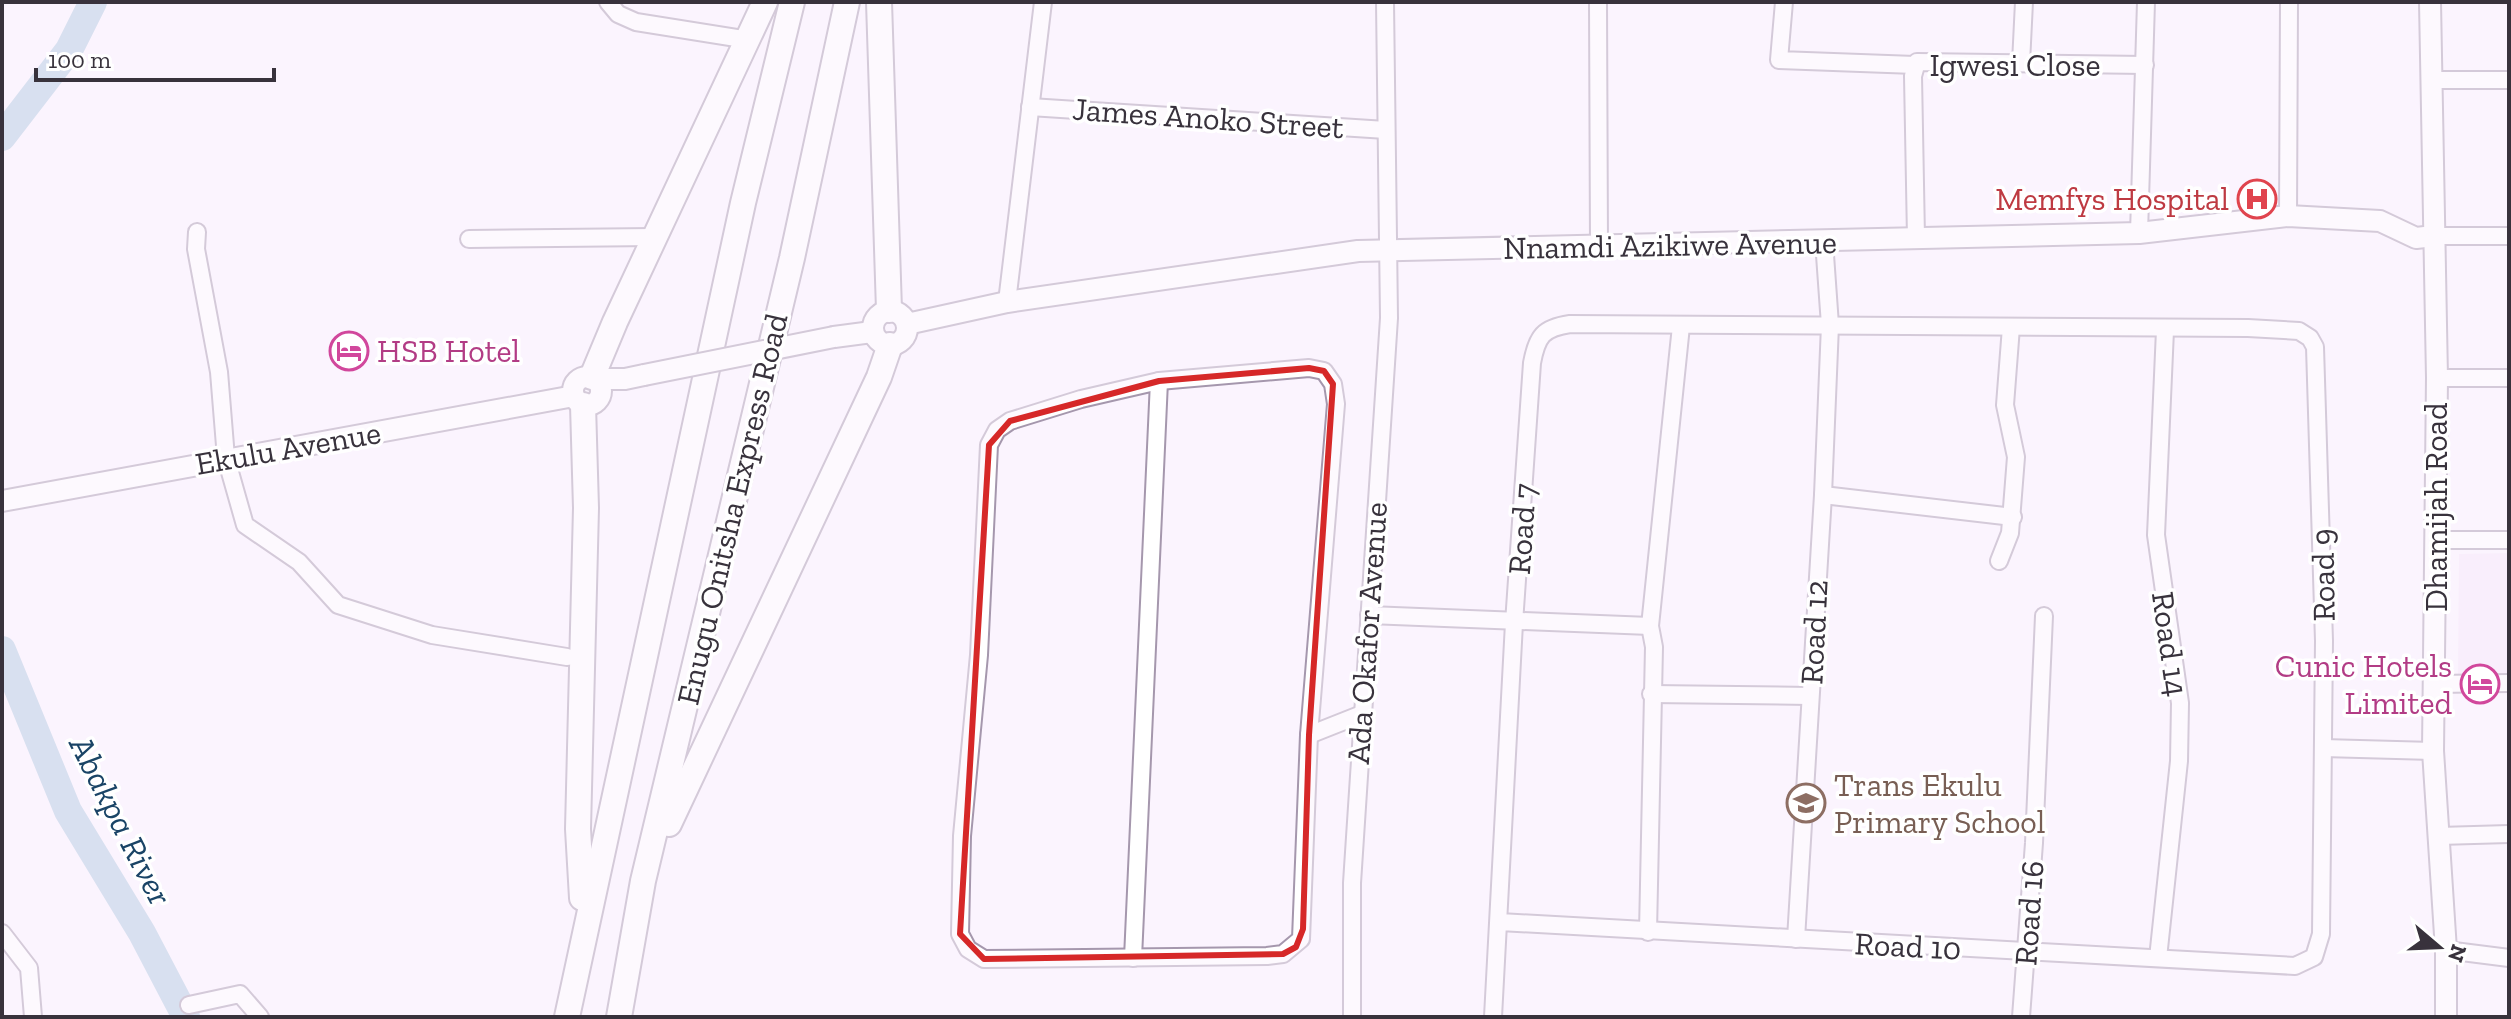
<svg xmlns="http://www.w3.org/2000/svg" width="2511" height="1019" viewBox="0 0 2511 1019" font-family="'Zilla Slab',serif">
<style>
.medical{fill:#f6e7fa}
.lines{fill:none;stroke-linecap:round;stroke-linejoin:round}
.river{stroke:#aec8e0;stroke-width:28}
.minor-casing{stroke:#a597ad;stroke-width:20}
.major-casing{stroke:#a597ad;stroke-width:24}
.highway-casing{stroke:#a597ad;stroke-width:28}
.minor{stroke:#fff;stroke-width:16}
.major{stroke:#fff;stroke-width:20}
.highway{stroke:#fff;stroke-width:24}
.major-bridge-casing{stroke:#a597ad;stroke-width:24;stroke-linecap:butt}
.major-bridge{stroke:#fff;stroke-width:20}
.marked{fill:none;stroke:#d62828;stroke-width:6;stroke-linejoin:round}
.labels{text-anchor:middle;stroke-width:7;stroke-linejoin:round;paint-order:stroke}
.street-label{font-size:32px;fill:#38323c;stroke:#fff}
.health-label{font-size:32px;fill:#be3a42;stroke:#fff;text-anchor:end}
.hotel-label{font-size:32px;fill:#b23c85;stroke:#fff;text-anchor:start}
.education-label{font-size:32px;fill:#785e54;stroke:#fff;text-anchor:start}
.water-label{font-size:34px;font-style:italic;fill:#1a4466;stroke:#fff}
</style>
<rect width="100%" height="100%" fill="#fbf4fe"/>
<!-- medical -->
<polygon class="medical" points="2509,553 2509,673 2458,674 2459,554"/>
<g class="lines">
<!-- river -->
<g class="river">
<polyline points="2,137 69,50 93,2"/>
<polyline points="2,650 68,811 142,933 186,1017"/>
</g>
<defs>
<g id="minor">
<polyline points="608,2 618,14 636,22 749,40"/>
<polyline points="1598,2 1599,248"/>
<polyline points="1784,2 1779,60 1915,65"/>
<polyline points="2021,63 2024,2"/>
<polyline points="2431,80 2509,80"/>
<polyline points="1030,107 1386,130"/>
<polyline points="2288,216 2289,2"/>
<polyline points="197,232 196,249 219,372 226,458 245,525 299,562 338,605 432,635 567,657"/>
<polyline points="2139,233 2146,2"/>
<polyline points="2434,236 2509,236"/>
<polyline points="1916,238 1913,76 1917,62 2145,65"/>
<polyline points="469,239 654,237"/>
<polyline points="1007,302 1043,2"/>
<polygon points="1309,368 1324,371 1333,384 1336,404 1309,735 1301,939 1283,954 1267,956 984,959 968,949 960,934 962,836 979,655 989,445 997,430 1010,421 1081,399 1159,381"/>
<polyline points="2437,378 2509,378"/>
<polyline points="1823,495 2013,517"/>
<polyline points="2435,540 2509,540"/>
<polyline points="1999,561 2010,533 2016,457 2005,405 2011,327"/>
<polyline points="1369,615 1650,626"/>
<polyline points="2435,684 2509,683"/>
<polyline points="1651,694 1810,696"/>
<polyline points="1309,735 1362,714"/>
<polyline points="2323,748 2433,751"/>
<polyline points="2439,836 2509,834"/>
<polyline points="1648,932 1654,647 1650,626 1681,326"/>
<polyline points="2,933 29,968 33,1017"/>
<polyline points="1796,939 1823,495 1830,325 1824,241"/>
<polyline points="2446,950 2509,958"/>
<polyline points="1133,958 1159,381"/>
<polyline points="2158,958 2179,761 2180,703 2156,535 2165,330"/>
<polyline points="189,1005 240,994 260,1017"/>
<polyline points="1352,1017 1352,883 1389,318 1385,2"/>
<path d="M1493 1017 1514 623 1532 363C1537 336 1543 328 1570 324L2248 328 2299 331 2310 338 2315 347 2324 641 2321 934 2314 957 2295 966 1500 922"/>
<polyline points="2021,1017 2034,843 2044,616"/>
</g>
<g id="major">
<polyline points="2430,2 2437,378 2433,751 2446,950 2446,1017"/>
<circle cx="890" cy="328" r="17"/>
<polyline points="907,324 1007,302 1358,251 2139,233 2288,216 2380,221 2416,238 2434,236"/>
<polyline points="834,337 872,332"/>
<circle cx="587" cy="391" r="14"/>
<polyline points="595,379 625,379 644,375"/>
<polyline points="2,501 574,396"/>
</g>
<g id="highway">
<polyline points="879,2 889,310"/>
<polyline points="592,377 615,322 765,2"/>
<polyline points="669,824 879,377 890,345"/>
<polyline points="582,898 578,829 586,508 583,405"/>
<polyline points="567,1017 743,203 792,2"/>
<polyline points="619,1017 643,881 792,258 847,2"/>
</g>
</defs>
<!-- minor casing -->
<use href="#minor" class="minor-casing"/>
<!-- major casing -->
<use href="#major" class="major-casing"/>
<!-- highway casing -->
<use href="#highway" class="highway-casing"/>
<!-- minor -->
<use href="#minor" class="minor"/>
<!-- major -->
<use href="#major" class="major"/>
<!-- highway -->
<use href="#highway" class="highway"/>
<defs>
<polyline id="major-bridge" points="644,375 834,337"/>
</defs>
<!-- major-bridge casing -->
<use href="#major-bridge" class="major-bridge-casing"/>
<!-- major-bridge -->
<use href="#major-bridge" class="major-bridge"/>
</g>
<!-- marked area -->
<path d="M0 0H2511V1019H0ZM1309 368 1324 371 1333 384 1309 735 1303 929 1296 947 1283 954 984 959 960 934 989 445 1010 421 1159 381Z" fill="#fbf4fe" fill-opacity=".55" fill-rule="evenodd"/>
<path class="marked" d="M1309 368 1324 371 1333 384 1309 735 1303 929 1296 947 1283 954 984 959 960 934 989 445 1010 421 1159 381Z"/>
<!-- icons -->
<defs>
<symbol id="hospital-ring" viewBox="-11 -11 22 22"><circle r="9.5" fill="#fff" stroke="#e0444e" stroke-width="1.5"/><path d="M-5-5h3v3.5h4V-5h3V5h-3V1.5h-4V5h-3Z" fill="#e0444e"/></symbol>
<symbol id="hotel-ring" viewBox="-11 -11 22 22"><circle r="9.5" fill="#fff" stroke="#d1479c" stroke-width="1.5"/><path d="M-6-4.5h1.5V1H6V5H4.5V3h-9V5H-6ZM-4 0a1.8 1.8 0 1 1 3.6 0ZM.5 0V-2.5h3Q6-2.5 6 0Z" fill="#d1479c"/></symbol>
<symbol id="school-ring" viewBox="-11 -11 22 22"><circle r="9.5" fill="#fff" stroke="#8d6e63" stroke-width="1.5"/><path d="M0-5L7-2L0 1L-7-2ZM-4 1L0 2.5L4 1V4Q0 6-4 4Z" fill="#8d6e63"/></symbol>
</defs>
<g fill-rule="evenodd">
<use href="#hospital-ring" x="2235" y="177" width="44" height="44"/>
<use href="#hotel-ring" x="327" y="329" width="44" height="44"/>
<use href="#hotel-ring" x="2458" y="662" width="44" height="44"/>
<use href="#school-ring" x="1784" y="781" width="44" height="44"/>
</g>
<g class="labels">
<!-- street labels -->
<g class="street-label">
<text x="2015" y="76">Igwesi Close</text>
<text transform="translate(1208 118) rotate(4)" y="11">James Anoko Street</text>
<text transform="translate(1670 245) rotate(-1)" y="11">Nnamdi Azikiwe Avenue</text>
<text transform="translate(288 448) rotate(-10)" y="11">Ekulu Avenue</text>
<text transform="translate(2436 507) rotate(-90)" y="11">Dhamijah Road</text>
<text transform="translate(732 509) rotate(-77)" y="11">Enugu Onitsha Express Road</text>
<text transform="translate(1522 529) rotate(-86)" y="11">Road 7</text>
<text transform="translate(2323 575) rotate(-91)" y="11">Road 9</text>
<text transform="translate(1814 632) rotate(-87)" y="11">Road 12</text>
<text transform="translate(1367 633) rotate(-86)" y="11">Ada Okafor Avenue</text>
<text transform="translate(2170 644) rotate(82)" y="11">Road 14</text>
<text transform="translate(2029 913) rotate(-86)" y="11">Road 16</text>
<text transform="translate(1908 946) rotate(3)" y="11">Road 10</text>
</g>
<!-- health labels -->
<g class="health-label">
<text x="2229" y="210">Memfys Hospital</text>
</g>
<!-- hotel labels -->
<g class="hotel-label">
<text x="377" y="362">HSB Hotel</text>
<text x="2452" y="677" text-anchor="end">Cunic Hotels<tspan x="2452" dy="37">Limited</tspan></text>
</g>
<!-- education labels -->
<g class="education-label">
<text x="1834" y="796">Trans Ekulu<tspan x="1834" dy="37">Primary School</tspan></text>
</g>
<!-- water labels -->
<g class="water-label">
<text transform="translate(121 820) rotate(63)" y="12">Abakpa River</text>
</g>
</g>
<!-- border -->
<rect width="2511" height="1019" fill="none" stroke="#38323c" stroke-width="8"/>
<!-- north arrow -->
<g transform="translate(2439 947) rotate(109)" stroke="#ffffff" stroke-width="6" paint-order="stroke">
<path d="M0-6L14 30L0 20L-14 30Z" fill="#38323c"/>
<text y="-12" font-size="22" font-weight="bold" text-anchor="middle" fill="#38323c">N</text>
</g>
<!-- scale -->
<path d="M36 68v12h238v-12" fill="none" stroke="#38323c" stroke-width="4"/>
<text x="48" y="68" font-size="24" fill="#38323c" stroke="#ffffff" stroke-width="6" paint-order="stroke">100 m</text>
</svg>
